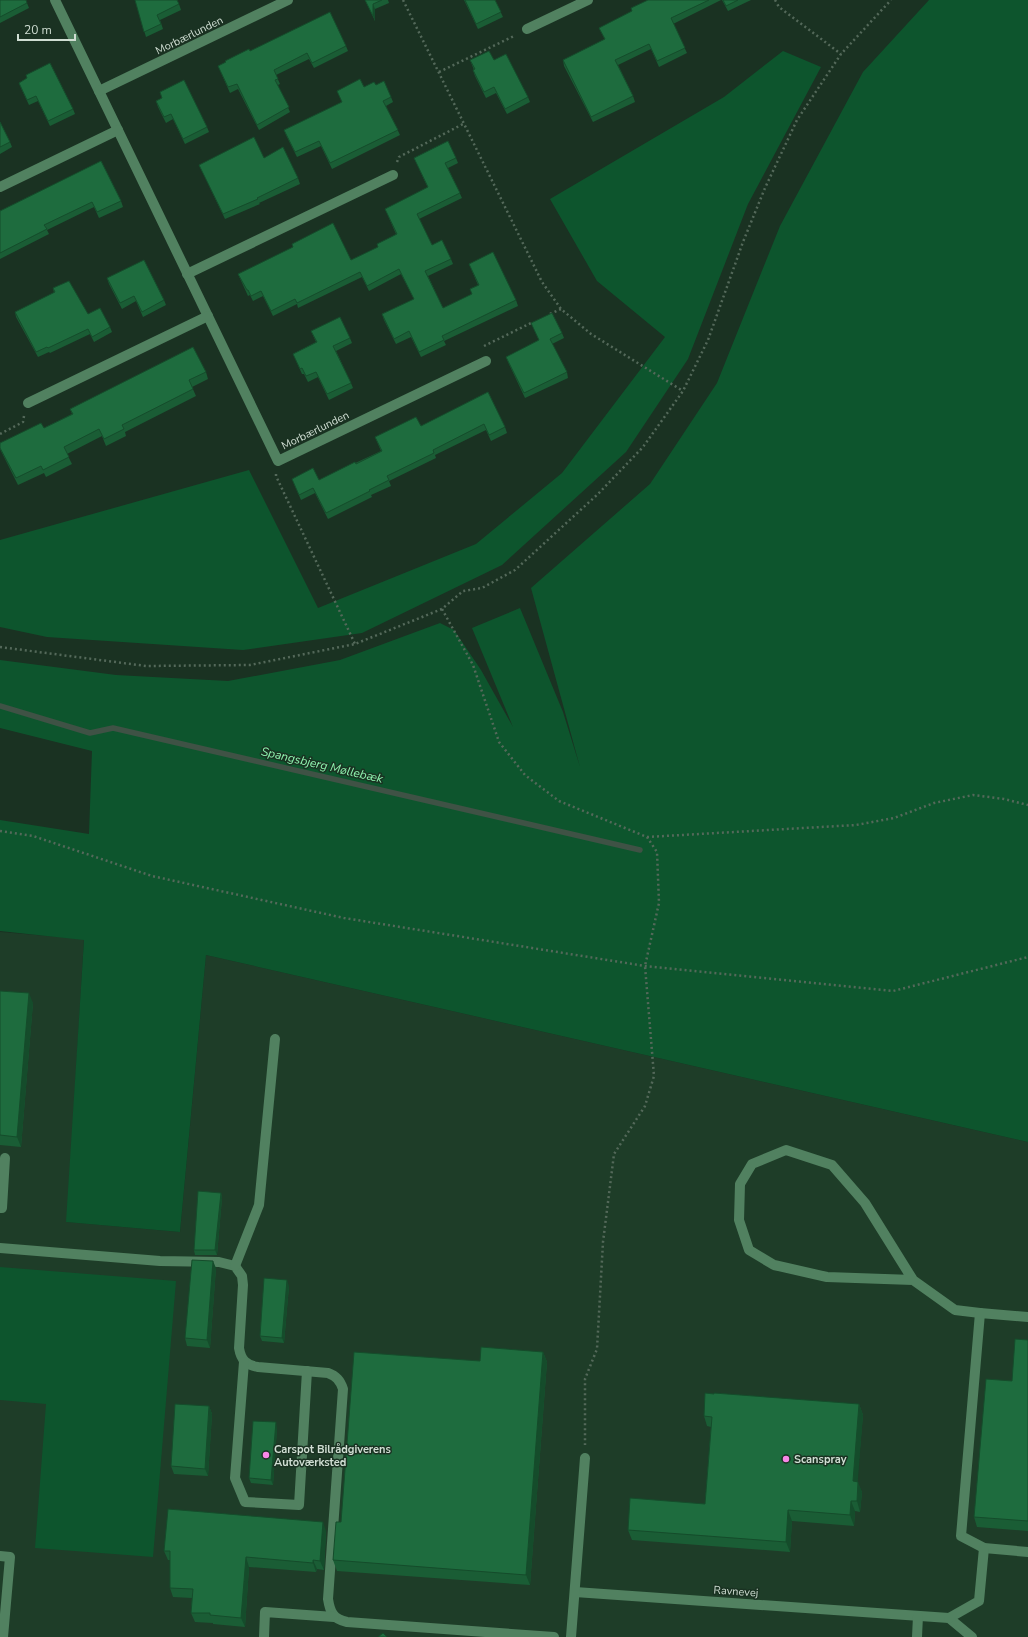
<svg xmlns="http://www.w3.org/2000/svg" width="1028" height="1637" viewBox="0 0 1028 1637" font-family="'Nunito Sans',sans-serif">
<style>
.built{fill:#1e3d28}
.green{fill:#0d552d}
.lines{fill:none;stroke-linecap:round;stroke-linejoin:round}
.stream{stroke:#3f5245;stroke-width:5.5}
.path{stroke:#54695a;stroke-width:2.5;stroke-dasharray:2 3;stroke-linecap:butt}
.minor{stroke:#518160;stroke-width:10}
.wall{fill:#1a5d35}
.shaded-wall{fill:#154c2b}
.building{fill:#1e6c3e;stroke:#154c2b}
.poi-dot{fill:#f987e8;stroke:#1a3222;stroke-width:1.5}
.labels{text-anchor:middle;stroke-width:3;stroke-linejoin:round;paint-order:stroke}
.street-label{font-size:11px;fill:#d0ded3;stroke:#1a3222}
.poi-label{font-size:11px;font-weight:bold;fill:#d0ded3;stroke:#1a3222;text-anchor:start}
.water-label{font-size:12px;font-style:italic;fill:#8ef4af;stroke:#1a3222}
</style>
<rect width="100%" height="100%" fill="#1a3222"/>
<!-- built -->
<polygon class="built" points="0,932 84,939 67,1222 180,1232 206,955 1028,1142 1028,1637 0,1637"/>
<!-- green -->
<g class="green">
<polygon points="929,0 1028,0 1028,1142 206,955 180,1232 66,1222 84,940 0,931 0,820 89,834 92,751 0,728 0,660 116,675 228,681 340,660 440,623 454,630 481,670 513,727 472,628 520,608 563,712 580,767 531,588 650,484 717,383 780,226 863,72"/>
<polygon points="783,51 821,67 748,204 688,359 626,452 502,565 362,633 243,650 47,637 0,627 0,540 249,470 318,608 476,544 562,473 665,337 597,281 550,199 724,97"/>
<polygon points="0,1267 176,1281 153,1557 35,1548 46,1404 0,1400"/>
</g>
<g class="lines">
<!-- stream -->
<polyline class="stream" points="0,706 90,733 113,728 640,850"/>
<!-- path -->
<g class="path">
<polyline points="403,0 542,282 561,309 591,334 683,391"/>
<polyline points="775,0 779,7 841,54"/>
<polyline points="439,72 514,36"/>
<polyline points="397,162 399,157 465,123"/>
<polyline points="550,314 561,309"/>
<polyline points="484,346 533,322"/>
<polyline points="0,434 23,422 24,416"/>
<polyline points="276,474 276,476 355,644"/>
<polyline points="442,609 473,665 499,742 525,775 559,801 647,837 657,852 659,903 645,966 654,1076 645,1106 614,1154 603,1242 597,1349 585,1379 585,1445"/>
<polyline points="0,647 146,666 250,665 355,644 442,609 463,591 482,588 515,570 598,494 643,447 683,391 708,340 743,242 765,188 797,120 841,54 891,0"/>
<polyline points="0,831 33,836 152,876 344,918 645,966 893,991 1028,957"/>
<polyline points="647,837 856,825 894,818 934,803 973,795 1004,799 1028,805"/>
</g>
<!-- minor -->
<g class="minor">
<polyline points="55,0 278,461 486,361"/>
<polyline points="527,29 588,0"/>
<polyline points="99,91 288,0"/>
<polyline points="0,187 118,130"/>
<polyline points="187,274 393,175"/>
<polyline points="28,403 208,316"/>
<polyline points="0,1208 2,1208 5,1158"/>
<path d="M0 1248 160 1261 219 1262 235 1266 242 1276 243 1285 239 1348C241 1360 246 1365 258 1367L328 1373C336 1376 340 1380 343 1389L328 1599C330 1612 333 1619 347 1622L554 1637"/>
<polyline points="235,1266 259,1205 275,1039"/>
<polyline points="913,1280 827,1277 774,1265 749,1250 739,1220 740,1184 752,1164 786,1150 832,1165 865,1203 913,1280 955,1310 980,1313"/>
<polyline points="1028,1317 980,1313 961,1536 984,1548 1028,1552"/>
<polyline points="244,1362 235,1478 245,1502 299,1505 307,1371"/>
<polyline points="0,1556 10,1557 3,1637"/>
<polyline points="575,1592 949,1618 972,1637"/>
<polyline points="949,1618 979,1601 984,1548"/>
<polyline points="264,1637 265,1612 334,1617"/>
<polyline points="571,1637 585,1458"/>
<polyline points="917,1637 918,1616"/>
</g>
</g>
<!-- wall -->
<g class="wall">
<polygon points="0,0 27,3 29,8 0,23"/>
<polygon points="135,0 179,4 181,10 160,20 163,29 146,37"/>
<polygon points="365,0 388,0 389,3 375,9 375,21"/>
<polygon points="464,0 495,0 503,17 478,29"/>
<polygon points="648,0 721,0 673,24 687,53 659,67 651,49 618,65 633,96 635,102 593,122 564,66 563,60 605,40 599,28 632,12"/>
<polygon points="722,0 751,0 728,11"/>
<polygon points="346,46 348,51 314,68 309,59 276,75 280,84 278,85 290,112 259,130 238,89 230,93 218,66 250,51"/>
<polygon points="470,60 494,60 528,97 530,102 507,114 496,93 486,98 475,76 473,70 474,70"/>
<polygon points="26,75 73,109 75,114 50,126 38,101 29,105 21,88 19,83 27,78"/>
<polygon points="376,85 391,97 393,102 386,106 400,135 332,169 321,146 297,157 286,135 284,130 342,102 337,91"/>
<polygon points="160,92 207,127 209,132 185,144 173,119 166,123 158,107 156,101 162,98"/>
<polygon points="0,122 10,142 12,147 0,154"/>
<polygon points="264,158 298,178 300,184 259,203 260,204 225,219 199,165"/>
<polygon points="414,158 456,158 458,163 448,168 462,198 419,219 432,245 451,259 453,264 428,276 443,308 472,294 470,289 478,285 469,264 516,300 518,306 444,341 446,345 421,357 411,337 396,344 384,320 382,314 414,299 401,274 369,291 362,277 298,308 297,304 273,316 263,296 253,301 250,295 248,296 238,274 351,260 378,247 396,234 385,209 428,188"/>
<polygon points="101,161 121,201 123,207 99,218 94,207 47,230 49,234 0,259 0,211"/>
<polygon points="107,278 164,300 166,305 143,317 136,301 122,309 109,284"/>
<polygon points="53,288 88,314 110,327 112,332 94,342 90,334 50,353 49,352 38,357 16,317 15,312 54,293"/>
<polygon points="531,323 562,333 564,338 552,344 567,372 568,378 525,398 508,362 506,357 539,340"/>
<polygon points="311,331 350,338 352,343 336,351 351,383 353,388 329,400 318,377 308,382 304,374 302,374 293,354 316,342"/>
<polygon points="206,372 208,379 192,387 196,396 125,432 126,436 106,446 102,436 67,454 72,464 46,477 44,473 18,485 0,449 0,443 44,428 72,414 70,409"/>
<polygon points="488,392 505,427 507,433 491,441 486,430 435,455 436,458 389,481 391,486 371,495 372,497 328,519 315,493 301,500 292,479 319,480 381,451 375,437 421,426"/>
<polygon points="0,991 33,1003 21,1147 0,1145"/>
<polygon points="221,1193 222,1198 217,1255 195,1255 194,1250"/>
<polygon points="216,1268 210,1348 187,1346 185,1338"/>
<polygon points="289,1286 284,1343 262,1341 260,1336"/>
<polygon points="1028,1340 1028,1531 977,1527 974,1517 1012,1381"/>
<polygon points="543,1352 547,1362 530,1585 337,1571 333,1560 341,1522 480,1361"/>
<polygon points="859,1404 863,1415 857,1482 862,1492 860,1512 855,1511 854,1526 792,1521 790,1552 632,1540 628,1530 705,1504 711,1427 707,1426 704,1416"/>
<polygon points="209,1406 212,1414 208,1476 174,1474 171,1466"/>
<polygon points="277,1428 273,1485 251,1483 249,1478"/>
<polygon points="326,1531 324,1570 317,1569 316,1572 249,1567 245,1627 213,1624 213,1623 195,1622 191,1613 192,1598 173,1597 170,1588 170,1560 168,1560 164,1551"/>
</g>
<!-- shaded-wall -->
<g class="shaded-wall">
<polygon points="373,4 375,9 375,21 373,16"/>
<polygon points="29,993 33,1003 21,1147 17,1137"/>
<polygon points="221,1193 222,1198 217,1255 215,1250"/>
<polygon points="213,1261 216,1268 210,1348 207,1340"/>
<polygon points="287,1280 289,1286 284,1343 282,1338"/>
<polygon points="543,1352 547,1362 530,1585 526,1575"/>
<polygon points="859,1404 863,1415 857,1491 853,1481"/>
<polygon points="209,1406 212,1414 208,1476 205,1469"/>
<polygon points="276,1422 277,1428 273,1485 271,1480"/>
<polygon points="858,1482 862,1492 860,1512 857,1501"/>
<polygon points="851,1501 855,1511 854,1526 850,1515"/>
<polygon points="788,1510 792,1521 790,1552 786,1542"/>
<polygon points="323,1522 326,1531 324,1570 320,1561"/>
<polygon points="246,1557 249,1567 245,1627 241,1618"/>
<polygon points="313,1560 317,1569 316,1572 313,1563"/>
</g>
<!-- building -->
<g class="building">
<polygon points="0,0 26,0 27,3 0,17"/>
<polygon points="135,0 177,0 179,4 157,15 161,24 144,32"/>
<polygon points="365,0 382,0 373,4 373,16"/>
<polygon points="465,0 495,0 501,12 476,24"/>
<polygon points="648,0 709,0 671,18 685,48 657,61 649,44 615,60 633,96 591,117 563,60 605,39 599,28 632,11 631,8"/>
<polygon points="723,0 738,0 726,6"/>
<polygon points="330,12 346,46 312,63 307,53 274,70 278,79 275,80 289,107 257,125 237,84 228,87 218,66 226,62 225,61 249,49 250,51"/>
<polygon points="489,51 494,60 506,54 528,97 505,109 494,87 484,92 473,70 475,69 470,60"/>
<polygon points="50,63 73,109 48,121 36,96 27,100 19,83 27,78 26,75"/>
<polygon points="360,79 364,87 374,82 376,85 384,81 391,97 383,101 398,130 330,163 319,141 295,152 284,130 342,102 337,91"/>
<polygon points="184,80 207,127 183,139 171,114 164,117 156,101 162,98 160,92"/>
<polygon points="0,122 10,142 0,147"/>
<polygon points="254,137 264,158 283,147 298,178 257,198 258,199 223,214 199,165"/>
<polygon points="448,141 456,158 445,163 460,193 417,214 432,245 442,240 451,259 425,271 443,308 472,294 470,289 479,285 469,264 493,252 516,300 442,336 444,340 419,352 409,331 394,339 382,314 414,299 399,269 367,286 360,272 297,303 295,299 271,311 261,291 251,296 248,290 247,290 238,274 293,247 292,244 333,223 351,260 378,247 377,244 397,234 385,209 428,187 414,158"/>
<polygon points="101,161 121,201 97,212 92,202 44,225 47,229 0,253 0,211"/>
<polygon points="144,260 164,300 142,312 134,296 120,303 107,278"/>
<polygon points="69,281 88,314 100,308 110,327 92,337 88,329 48,348 47,347 36,352 15,312 55,292 53,288"/>
<polygon points="552,313 562,333 550,339 567,372 524,393 506,357 539,340 531,323"/>
<polygon points="340,317 350,338 333,346 351,383 327,394 316,372 306,376 302,368 300,369 293,354 317,342 311,331"/>
<polygon points="193,347 206,372 189,380 193,389 122,425 124,429 104,439 99,429 64,447 69,457 43,470 41,466 16,478 0,448 0,443 41,423 44,428 73,414 70,409"/>
<polygon points="488,392 505,427 489,435 484,424 433,450 434,453 387,476 389,480 369,490 370,491 326,513 313,488 299,495 292,479 313,468 319,480 355,462 356,464 382,451 375,437 416,417 421,426"/>
<polygon points="0,991 29,993 17,1137 0,1135"/>
<polygon points="198,1191 221,1193 215,1250 194,1250"/>
<polygon points="192,1260 213,1261 207,1340 185,1338"/>
<polygon points="264,1278 287,1280 282,1338 260,1336"/>
<polygon points="1015,1339 1028,1340 1028,1521 974,1517 986,1379 1012,1381"/>
<polygon points="481,1347 543,1352 526,1575 333,1560 336,1522 341,1522 354,1352 480,1361"/>
<polygon points="705,1393 714,1394 714,1393 859,1404 853,1481 858,1482 857,1501 851,1501 850,1515 788,1510 786,1542 628,1530 630,1498 705,1504 712,1417 704,1416"/>
<polygon points="175,1404 209,1406 205,1469 171,1466"/>
<polygon points="253,1421 276,1422 271,1480 249,1478"/>
<polygon points="168,1509 323,1522 320,1561 313,1560 313,1563 246,1557 241,1618 210,1615 210,1613 191,1613 193,1589 170,1588 170,1551 164,1551"/>
<polygon points="383,1633 387,1637 378,1637"/>
</g>
<!-- markers -->
<g class="poi-dot">
<circle cx="266" cy="1455" r="4"/>
<circle cx="786" cy="1459" r="4"/>
</g>
<g class="labels">
<!-- street labels -->
<g class="street-label">
<text transform="translate(189 35) rotate(-26)" y="4">Morbærlunden</text>
<text transform="translate(315 430) rotate(-26)" y="4">Morbærlunden</text>
<text transform="translate(736 1591) rotate(4)" y="4">Ravnevej</text>
</g>
<!-- poi labels -->
<g class="poi-label">
<text x="274" y="1453">Carspot Bilrådgiverens<tspan x="274" dy="13">Autoværksted</tspan></text>
<text x="794" y="1463">Scanspray</text>
</g>
<!-- water labels -->
<g class="water-label">
<text transform="translate(322 765) rotate(13)" y="4">Spangsbjerg Møllebæk</text>
</g>
</g>
<!-- scale -->
<path d="M18 34v6h57v-6" fill="none" stroke="#d0ded3" stroke-width="2"/>
<text x="24" y="34" font-size="12" fill="#d0ded3" stroke="#1a3222" stroke-width="3" paint-order="stroke">20 m</text>
</svg>
